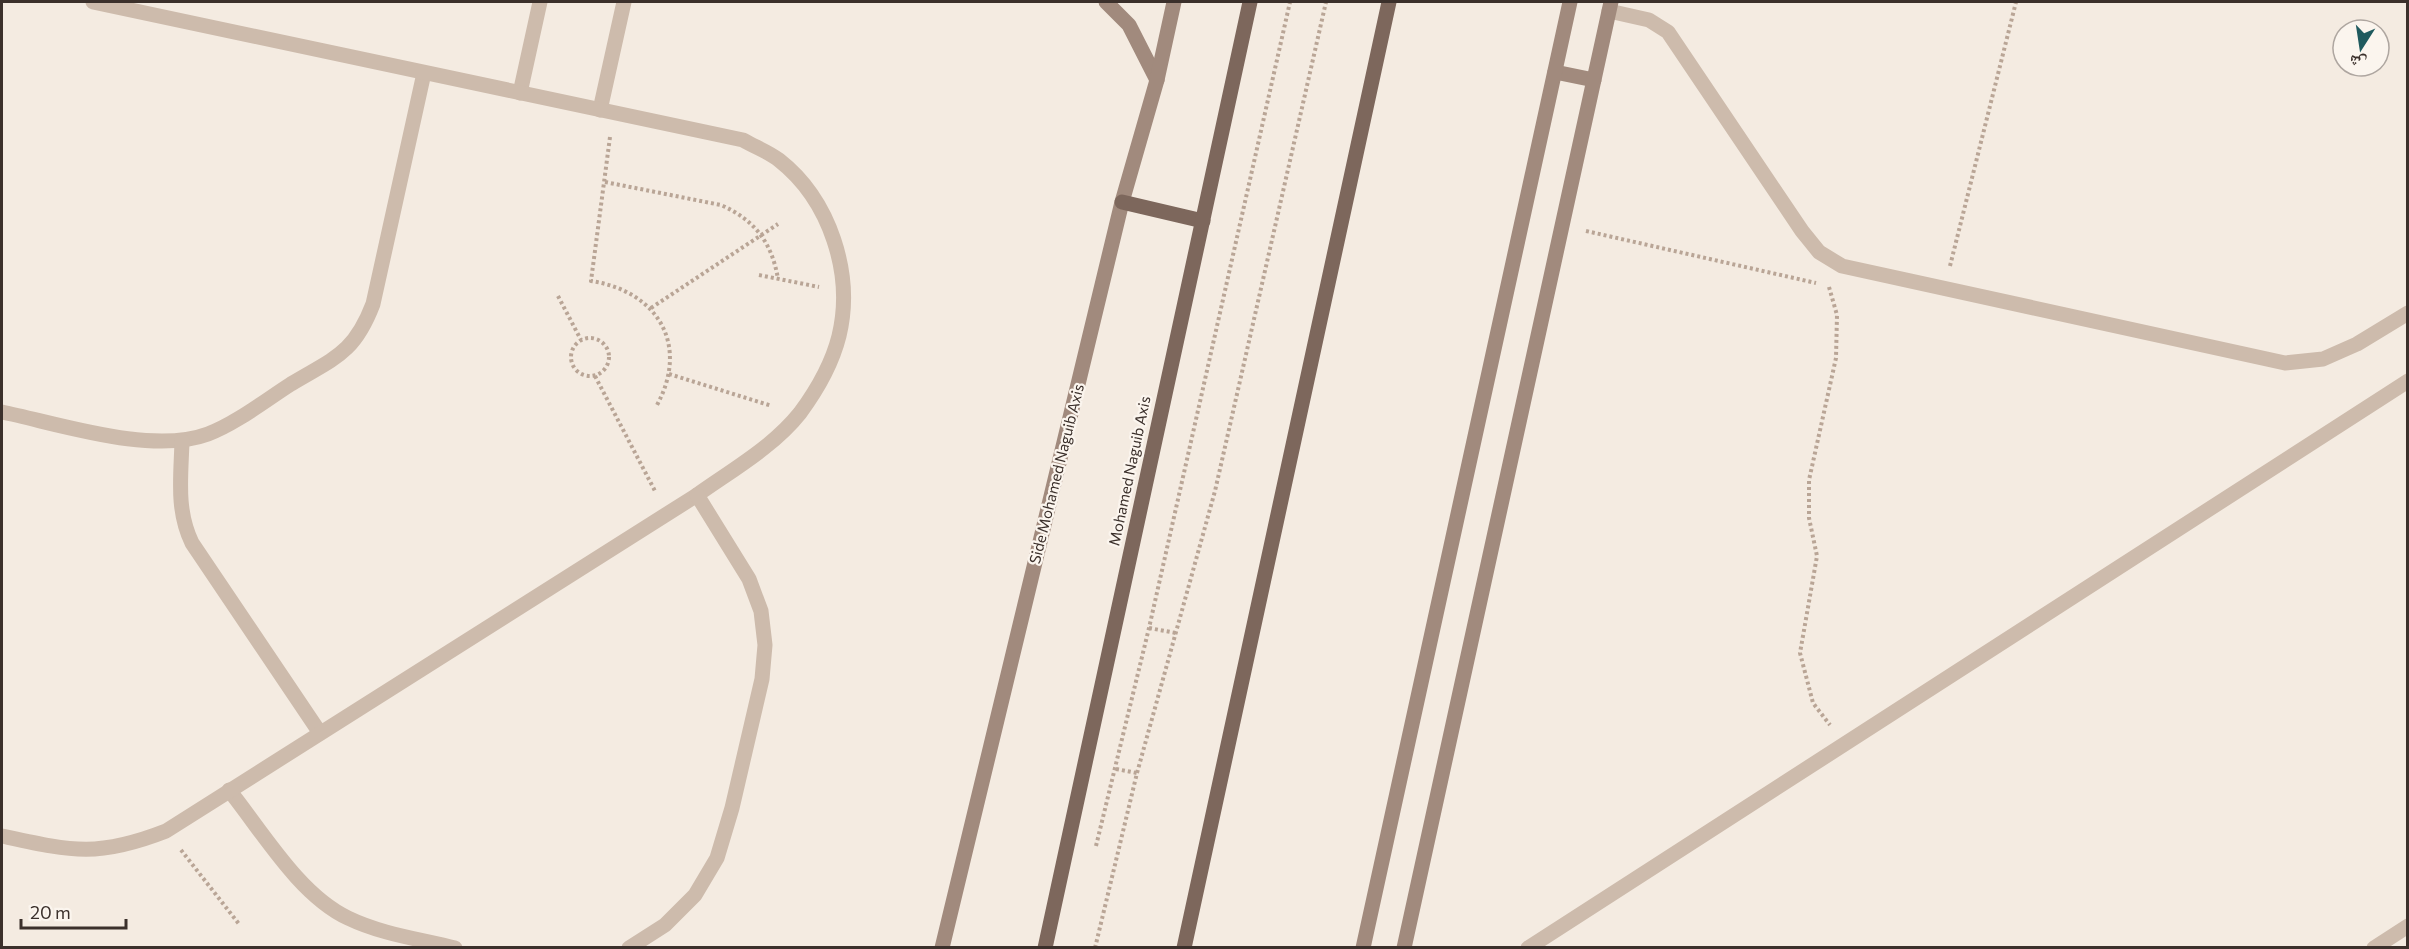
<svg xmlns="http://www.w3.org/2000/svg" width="2409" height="949" viewBox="0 0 2409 949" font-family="Commissioner,'Noto Naskh Arabic',sans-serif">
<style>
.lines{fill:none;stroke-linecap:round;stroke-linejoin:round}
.path{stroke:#b9a596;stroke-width:4;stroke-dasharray:3 3;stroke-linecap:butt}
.street{stroke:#cdbbac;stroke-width:15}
.secondary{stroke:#a18a7d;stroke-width:15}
.primary{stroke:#7d675c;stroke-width:15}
.labels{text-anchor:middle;stroke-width:4.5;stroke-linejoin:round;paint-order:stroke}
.street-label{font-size:15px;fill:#3b302b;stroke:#fbf5ee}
</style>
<rect width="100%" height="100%" fill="#f4ebe1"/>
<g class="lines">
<!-- path -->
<g class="path">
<path d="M610 137 591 281C657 291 690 344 657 405"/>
<path d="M605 182 721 205C755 220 772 243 778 279"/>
<polyline points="1586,231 1816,283"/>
<polyline points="1950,266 2016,2"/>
<polyline points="759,275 819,287"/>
<polyline points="1829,287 1837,315 1836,358 1809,480 1809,518 1817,556 1800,653 1813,703 1830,725"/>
<polyline points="558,296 581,340"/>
<polyline points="651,308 778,224"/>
<circle cx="590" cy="357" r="19"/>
<polyline points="669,374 772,406"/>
<polyline points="595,376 655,491"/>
<polyline points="1149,628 1176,633"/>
<polyline points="1116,769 1137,773"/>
<polyline points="1096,846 1149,628 1290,2"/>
<polyline points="181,850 239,924"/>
<polyline points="1095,948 1137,773 1215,491 1326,2"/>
</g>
<!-- street -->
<g class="street">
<polyline points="1609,11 1649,20 1668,32 1802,231 1819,252 1842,266 2285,363 2323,359 2357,344 2408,313"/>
<polyline points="520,93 540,2"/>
<polyline points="600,110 624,2"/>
<path d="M2 412C60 424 152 455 208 434 235 424 266 400 291 384 334 358 354 354 373 304L424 73"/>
<path d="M182 441C181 477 176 510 192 543L320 733"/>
<path d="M229 790C262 831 299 895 348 918 381 934 419 939 455 948"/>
<path d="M2 836C71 851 97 858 166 831L697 495C732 470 773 447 800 413 817 390 832 364 839 336 854 274 830 200 779 160 769 152 755 147 743 140L93 2"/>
<polyline points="629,948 665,925 695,895 717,858 732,808 762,679 765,645 761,611 749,579 697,495"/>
<polyline points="1528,948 2408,381"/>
<polyline points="2374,948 2408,926"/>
</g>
<!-- secondary -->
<g class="secondary">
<polyline points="1106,2 1129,25 1157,80"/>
<polyline points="1555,72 1594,80"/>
<polyline points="942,948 1122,202 1157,80 1174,2"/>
<polyline points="1363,948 1570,2"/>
<polyline points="1404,948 1611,2"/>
</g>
<!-- primary -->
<g class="primary">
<polyline points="1122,202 1203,221"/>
<polyline points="1045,948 1250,2"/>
<polyline points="1184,948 1389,2"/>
</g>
</g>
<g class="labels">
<!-- street labels -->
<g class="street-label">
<text transform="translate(1130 471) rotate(-78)" y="5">Mohamed Naguib Axis</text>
<text transform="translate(1057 474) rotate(-76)" y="5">Side Mohamed Naguib Axis</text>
</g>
</g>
<!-- border -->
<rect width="2409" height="949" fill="none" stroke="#3b302b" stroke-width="6"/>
<!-- north arrow -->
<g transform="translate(2361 48) rotate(192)"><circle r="28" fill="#fbf5ee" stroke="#aea6a0" stroke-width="1.5"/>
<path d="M0-4.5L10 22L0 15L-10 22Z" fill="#1f5a5e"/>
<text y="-9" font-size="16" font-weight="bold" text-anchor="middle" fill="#3b302b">ش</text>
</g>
<!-- scale -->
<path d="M21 919v9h105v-9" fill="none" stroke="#3b302b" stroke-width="3"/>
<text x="30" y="919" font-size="18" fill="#3b302b" stroke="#fbf5ee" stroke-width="4.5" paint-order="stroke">20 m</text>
</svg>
